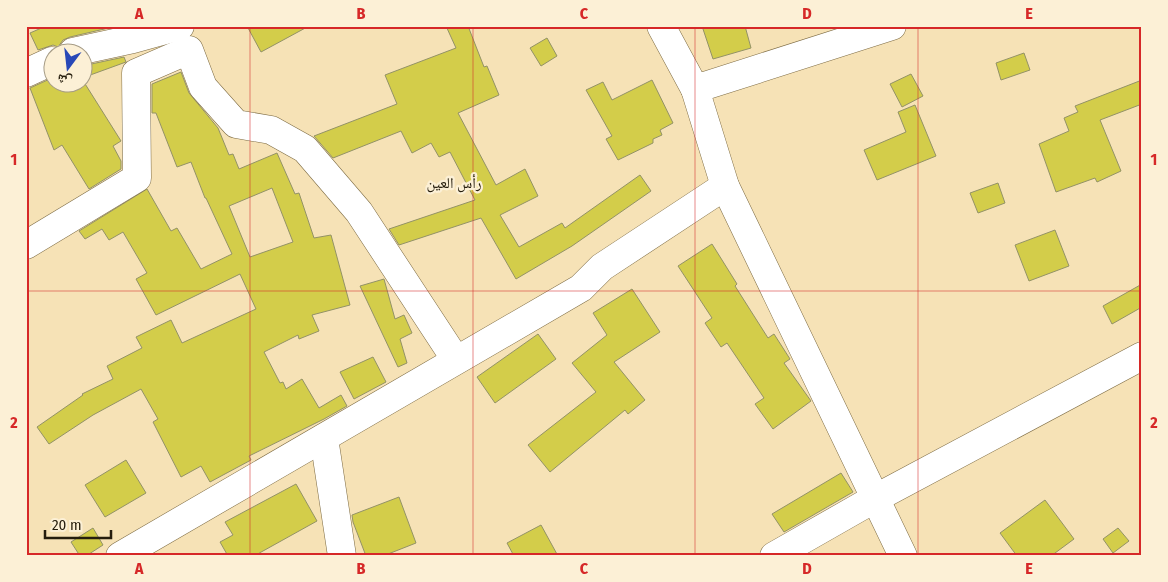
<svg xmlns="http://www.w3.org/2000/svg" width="1168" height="582" viewBox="0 0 1168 582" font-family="'Fira Sans Condensed','Noto Naskh Arabic',sans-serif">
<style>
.building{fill:#d3cd4a;stroke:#939266;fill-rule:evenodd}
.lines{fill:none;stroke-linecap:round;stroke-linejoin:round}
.minor-casing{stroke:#7d6b43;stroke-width:29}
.minor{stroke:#fff;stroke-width:28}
.grid{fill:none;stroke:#d62828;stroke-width:1;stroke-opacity:0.55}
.labels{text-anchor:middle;stroke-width:4.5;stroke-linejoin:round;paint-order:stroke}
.quarter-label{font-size:15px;fill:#251d0d;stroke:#fcf0d6}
.neatline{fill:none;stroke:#d62828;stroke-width:2}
.grid-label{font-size:16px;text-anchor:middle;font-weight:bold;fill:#d62828}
</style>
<rect width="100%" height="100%" fill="#f6e2b6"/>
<!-- building -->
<g class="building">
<polygon points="46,26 112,26 113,27 70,37 63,40 58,47 53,45 38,50 30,33"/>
<polygon points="247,26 309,26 261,52"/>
<polygon points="446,26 468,26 484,67 487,66 499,95 458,113 496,185 525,169 538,196 500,215 519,247 562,223 565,228 640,175 651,191 572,246 516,279 481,218 399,245 389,229 475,200 450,152 439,157 431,143 412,153 401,131 333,158 314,136 397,104 385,75 456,48"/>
<polygon points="702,26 745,26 751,48 713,59"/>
<polygon points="547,38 557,56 541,66 530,48"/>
<polygon points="1024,53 1030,70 1001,80 996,63"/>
<polygon points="124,57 126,62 82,78 82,66"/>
<path d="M181 72 189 93 218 128 229 155 233 154 239 169 277 153 295 194 299 193 314 238 331 235 350 305 312 315 319 331 299 339 298 335 264 352 280 383 283 382 286 389 302 379 319 408 341 395 347 406 324 419 249 456 251 460 210 482 201 466 181 477 153 422 158 419 141 389 93 415 49 444 37 427 83 395 82 394 113 379 107 366 142 348 136 337 171 320 182 343 256 309 240 274 156 315 136 279 147 273 123 232 109 240 102 229 85 239 79 231 147 189 171 231 177 228 201 269 232 254 206 198H205L191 162 177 167 156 113H152V84ZM272 188 293 242 250 257 229 206Z"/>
<polygon points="911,74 923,96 902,107 890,84"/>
<polygon points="52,78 52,82 82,82 82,79 121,141 113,146 121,161 121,169 89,189 62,145 54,150 30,88"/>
<polygon points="652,80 673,123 660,130 662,135 653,139 653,143 618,160 606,139 612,136 586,90 603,82 612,100"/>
<polygon points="1142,80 1142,104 1100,120 1121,171 1097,182 1095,178 1056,192 1039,144 1069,131 1064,118 1078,112 1075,106"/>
<polygon points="915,105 936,156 877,180 864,150 906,132 898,112"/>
<polygon points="998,183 1005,203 978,213 970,193"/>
<polygon points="1055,230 1069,266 1029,281 1015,245"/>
<polygon points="712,244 737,284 735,286 768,338 774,334 790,359 784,363 811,401 773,429 755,404 764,398 727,343 721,347 705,323 712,318 678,266"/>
<polygon points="384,279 395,319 404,315 412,333 400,339 407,363 398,367 360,286"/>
<polygon points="1142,284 1142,307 1112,324 1103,306"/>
<polygon points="632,289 660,332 614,362 645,400 628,414 625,410 550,472 528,445 596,392 572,363 607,335 593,313"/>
<polygon points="538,334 556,359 495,403 477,377"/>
<polygon points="373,357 386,382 354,399 340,372"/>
<polygon points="126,460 146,493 105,517 85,485"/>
<polygon points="841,473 853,492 784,532 772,514"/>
<polygon points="296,484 317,521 254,556 228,556 220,542 233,535 225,522"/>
<polygon points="399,497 416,543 383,556 366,556 353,522 352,515"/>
<polygon points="1045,500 1074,539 1051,556 1017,556 1000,533"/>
<polygon points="541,525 558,556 514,556 507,543"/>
<polygon points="93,528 103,545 86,556 80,556 71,542"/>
<polygon points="1118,528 1129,541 1113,553 1103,539"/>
</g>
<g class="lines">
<defs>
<g id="minor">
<polyline points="661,26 695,89 892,26"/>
<polyline points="73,52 133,39 180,26"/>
<polyline points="26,73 52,61"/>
<polyline points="695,89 725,186 903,556"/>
<polyline points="26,245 137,178 136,73 189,50 203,87 236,124 271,130 305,149 359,212 456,360"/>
<polyline points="324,438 342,556"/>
<polyline points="120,556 581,288 602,267 725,186"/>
<polyline points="774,556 874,499 1142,356"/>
</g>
</defs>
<!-- minor casing -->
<use href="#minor" class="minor-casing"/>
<!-- minor -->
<use href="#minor" class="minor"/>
</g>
<!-- grid -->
<path class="grid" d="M250 26V556M473 26V556M695 26V556M918 26V556M26 291H1142"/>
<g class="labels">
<!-- quarter labels -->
<g class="quarter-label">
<text x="454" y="188">رأس العين</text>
</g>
</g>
<!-- border -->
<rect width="1168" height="582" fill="none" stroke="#fcf0d6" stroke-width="55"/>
<!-- north arrow -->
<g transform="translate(68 68) rotate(195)"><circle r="24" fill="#fcf0d6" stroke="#a69c86"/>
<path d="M0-4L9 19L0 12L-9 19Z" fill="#2848b7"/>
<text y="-8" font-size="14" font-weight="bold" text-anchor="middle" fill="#251d0d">ش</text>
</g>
<!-- scale -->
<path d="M45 530v8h66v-8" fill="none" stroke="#251d0d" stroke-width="2.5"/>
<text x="52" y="530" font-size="15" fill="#251d0d" stroke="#fcf0d6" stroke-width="4" paint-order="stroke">20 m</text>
<rect x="28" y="28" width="1112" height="526" class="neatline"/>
<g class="grid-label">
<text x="139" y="19">A</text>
<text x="361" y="19">B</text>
<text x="584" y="19">C</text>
<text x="807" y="19">D</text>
<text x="1029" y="19">E</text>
<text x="14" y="165">1</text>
<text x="1154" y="165">1</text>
<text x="14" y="428">2</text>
<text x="1154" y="428">2</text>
<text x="139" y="574">A</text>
<text x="361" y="574">B</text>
<text x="584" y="574">C</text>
<text x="807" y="574">D</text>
<text x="1029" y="574">E</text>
</g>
</svg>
